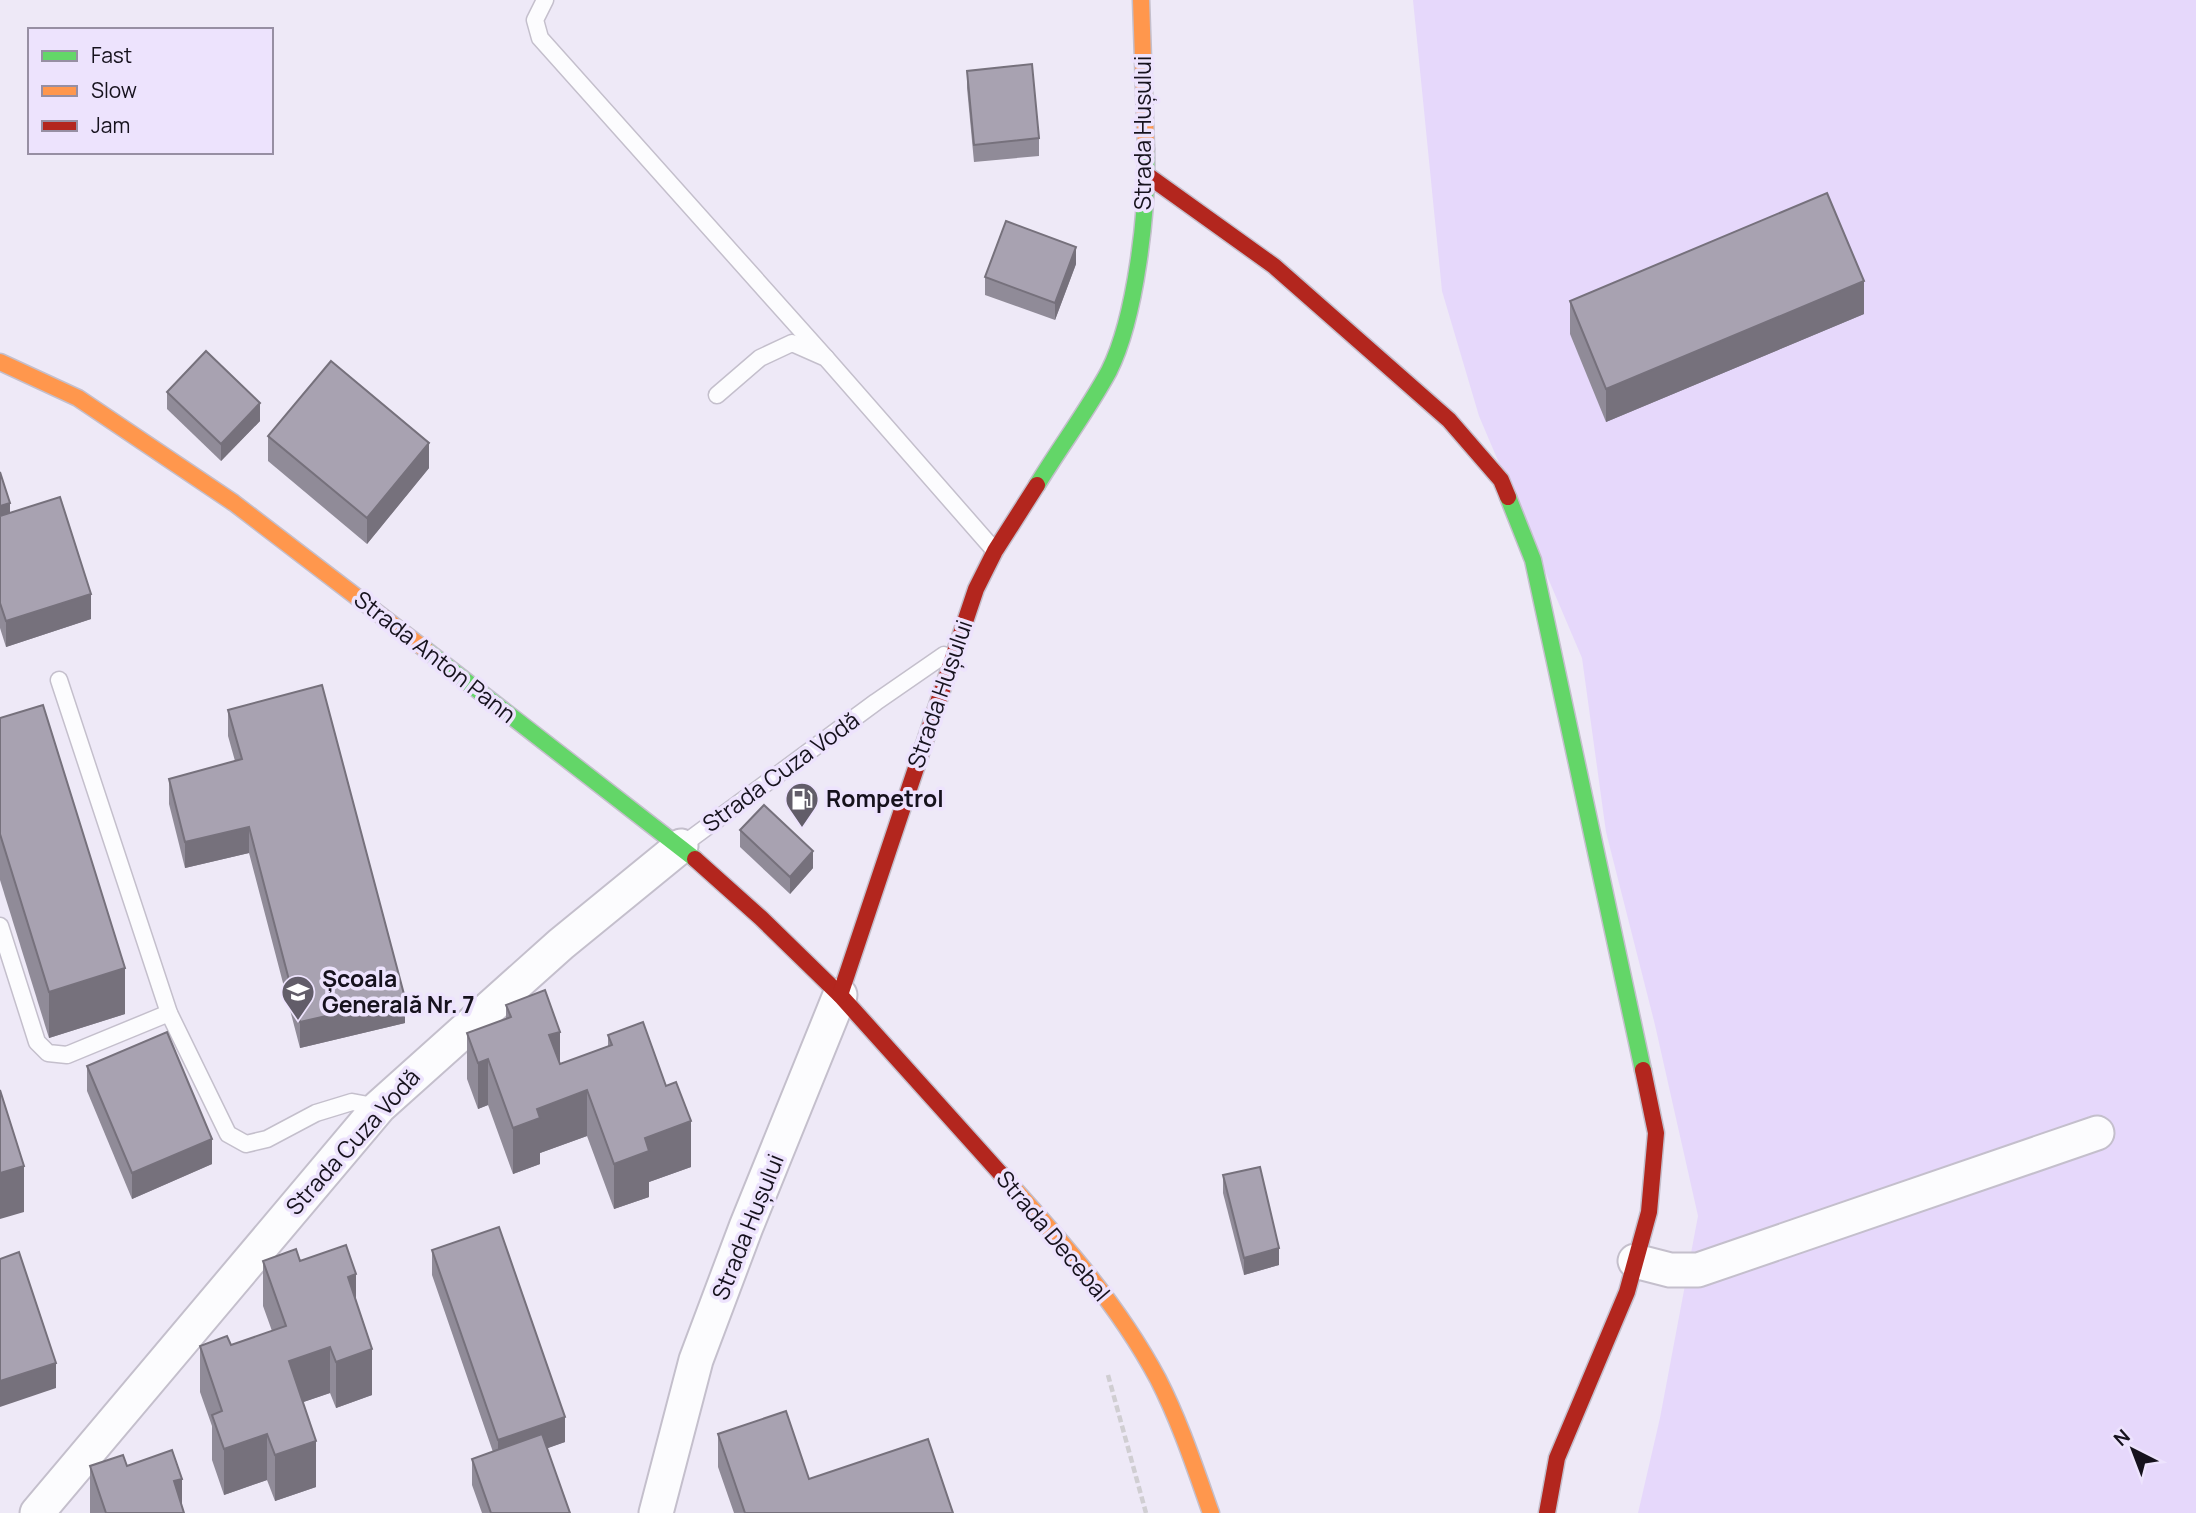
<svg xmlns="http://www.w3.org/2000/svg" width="2196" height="1513" viewBox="0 0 2196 1513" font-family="Manrope,sans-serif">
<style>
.green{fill:#e6d8fb}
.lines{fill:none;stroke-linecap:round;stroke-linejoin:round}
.lane-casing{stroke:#c4bfcc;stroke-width:19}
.street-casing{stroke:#c4bfcc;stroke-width:37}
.fast-casing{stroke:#c4bfcc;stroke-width:19}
.slow-casing{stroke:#c4bfcc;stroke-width:19}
.jam-casing{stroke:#c4bfcc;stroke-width:19}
.path{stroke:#d0ced2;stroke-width:4.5;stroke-dasharray:7 3.5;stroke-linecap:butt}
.lane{stroke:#fcfcfe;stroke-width:16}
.street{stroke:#fcfcfe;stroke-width:33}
.fast{stroke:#63d668;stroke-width:16}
.slow{stroke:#ff974d;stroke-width:16}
.jam{stroke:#b3261e;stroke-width:16}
.wall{fill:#908b98}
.shaded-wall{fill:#76717c}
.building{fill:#a8a2b1;stroke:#76717c;stroke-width:2}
.labels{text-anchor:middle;stroke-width:7;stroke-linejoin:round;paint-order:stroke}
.street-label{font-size:23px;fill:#16121d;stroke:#ede3fd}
.poi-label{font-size:23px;font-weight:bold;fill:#16121d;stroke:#ede3fd;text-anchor:start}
</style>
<rect width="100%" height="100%" fill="#eee9f7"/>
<!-- green -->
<polygon class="green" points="1413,0 2196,0 2196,1513 1638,1513 1660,1418 1698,1216 1655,1025 1606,832 1582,658 1479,416 1442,291"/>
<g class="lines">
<defs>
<g id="lane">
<polyline points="545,0 535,20 540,38 826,358"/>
<polyline points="717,395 760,358 792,343 826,358 995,551"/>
<polyline points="59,680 169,1013 228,1134 246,1144 267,1139 316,1113 352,1102 379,1107"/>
<polyline points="681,846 876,702 944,655"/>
<polyline points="0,926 37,1042 48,1053 67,1055 169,1013"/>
</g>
<g id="street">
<polyline points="1635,1261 1670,1270 1698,1270 2097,1133"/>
<polyline points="37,1513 379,1107 561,944 681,846"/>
<polyline points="656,1513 696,1360 746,1227 840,995"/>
</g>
<g id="fast">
<path d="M1037 485C1060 447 1088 410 1109 371 1136 317 1148 210 1146 149"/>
<polyline points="1508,497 1533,560 1643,1070"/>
<polyline points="426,650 695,859"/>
</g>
<g id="slow">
<polyline points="1141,0 1146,149"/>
<polyline points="0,362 78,398 234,503 426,650"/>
<path d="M1000 1173C1058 1237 1117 1302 1158 1379 1180 1422 1195 1468 1211 1513"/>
</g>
<g id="jam">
<polyline points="1147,175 1274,266 1449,420 1501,480 1508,497"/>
<polyline points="695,859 761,918 840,995 1000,1173"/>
<polyline points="840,995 976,589 995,551 1037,485"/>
<polyline points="1547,1513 1557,1458 1627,1292 1649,1212 1656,1133 1643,1070"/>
</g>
</defs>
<!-- lane casing -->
<use href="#lane" class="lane-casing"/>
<!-- street casing -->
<use href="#street" class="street-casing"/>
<!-- fast casing -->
<use href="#fast" class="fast-casing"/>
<!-- slow casing -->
<use href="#slow" class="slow-casing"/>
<!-- jam casing -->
<use href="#jam" class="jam-casing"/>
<!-- path -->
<polyline class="path" points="1108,1375 1146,1513"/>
<!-- lane -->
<use href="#lane" class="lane"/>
<!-- street -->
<use href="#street" class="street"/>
<!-- fast -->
<use href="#fast" class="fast"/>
<!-- slow -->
<use href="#slow" class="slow"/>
<!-- jam -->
<use href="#jam" class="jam"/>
</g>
<!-- wall -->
<g class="wall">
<polygon points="967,71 1039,138 1039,156 974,162 967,88"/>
<polygon points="1076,264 1055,320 985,295 985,277"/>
<polygon points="1570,301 1864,314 1606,422 1570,334"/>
<polygon points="167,392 260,421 221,461 167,409"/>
<polygon points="268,436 429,468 367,544 268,461"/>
<polygon points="0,472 10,513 91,619 6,647 0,628"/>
<polygon points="228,710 405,1023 300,1048 249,853 185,868 169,804 169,779 235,761 228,736"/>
<polygon points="0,718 125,1014 49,1038 0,880"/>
<polygon points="740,830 813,868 790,894 740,847"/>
<polygon points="506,1005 560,1064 608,1046 608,1035 691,1167 649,1182 649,1197 614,1209 587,1136 540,1153 540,1164 513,1174 488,1105 478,1109 467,1079 467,1033 506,1019"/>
<polygon points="87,1066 212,1164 132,1199 87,1091"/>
<polygon points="1223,1175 1279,1265 1244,1275 1223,1193"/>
<polygon points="432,1250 565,1442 547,1448 570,1513 482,1513 472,1485 472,1459 493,1452 432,1275"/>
<polygon points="263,1261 300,1261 356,1299 372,1395 336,1408 330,1393 303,1402 316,1487 275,1501 267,1480 224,1495 212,1460 212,1426 200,1392 200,1346 231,1345 272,1331 263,1306"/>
<polygon points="718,1434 809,1479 953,1513 734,1513 718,1467"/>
<polygon points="90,1466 127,1466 182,1506 184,1513 90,1513"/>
</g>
<!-- shaded-wall -->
<g class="shaded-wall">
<polygon points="1076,247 1076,264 1055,320 1055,303"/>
<polygon points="1864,281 1864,314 1606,422 1606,389"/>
<polygon points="260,403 260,421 221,461 221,444"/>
<polygon points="429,443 429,468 367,544 367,518"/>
<polygon points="10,503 10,528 0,531 0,506"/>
<polygon points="91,594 91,619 6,647 6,621"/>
<polygon points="249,827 249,853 185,868 185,842"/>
<polygon points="813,851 813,868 790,894 790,877"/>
<polygon points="125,968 125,1014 49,1038 49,992"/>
<polygon points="405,998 405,1023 300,1048 300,1022"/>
<polygon points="560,1032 560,1077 549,1035"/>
<polygon points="488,1059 488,1105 478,1109 478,1063"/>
<polygon points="587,1090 587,1136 540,1153 540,1164 513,1174 513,1128 537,1109"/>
<polygon points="691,1121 691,1167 649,1182 649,1197 614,1209 614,1164 645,1138"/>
<polygon points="212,1139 212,1164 132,1199 132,1173"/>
<polygon points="24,1166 24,1212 0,1219 0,1173"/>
<polygon points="1279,1248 1279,1265 1244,1275 1244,1258"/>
<polygon points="356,1274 356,1320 348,1277"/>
<polygon points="330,1347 330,1393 289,1407 289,1361"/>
<polygon points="372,1349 372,1395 336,1408 336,1362"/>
<polygon points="56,1363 56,1388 0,1407 0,1381"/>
<polygon points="565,1417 565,1442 498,1466 498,1440"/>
<polygon points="267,1434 267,1480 224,1495 224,1449"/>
<polygon points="316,1441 316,1487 275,1501 275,1455"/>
<polygon points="182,1479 182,1513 174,1481"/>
</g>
<!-- building -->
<g class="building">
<polygon points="1032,64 1039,138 974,145 967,71"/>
<polygon points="1827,193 1864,281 1606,389 1570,301"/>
<polygon points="1006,221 1076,247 1055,303 985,277"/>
<polygon points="206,351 260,403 221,444 167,392"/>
<polygon points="331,361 429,443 367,518 268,436"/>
<polygon points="0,472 10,503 0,506"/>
<polygon points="60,497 91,594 6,621 0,603 0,516"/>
<polygon points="322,685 405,998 300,1022 249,827 185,842 169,779 242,759 228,710"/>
<polygon points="43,705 125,968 49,992 0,834 0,718"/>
<polygon points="764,805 813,851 790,877 740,830"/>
<polygon points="545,990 560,1032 549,1035 560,1064 612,1045 608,1035 643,1022 666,1086 676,1082 691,1121 645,1138 649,1151 614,1164 587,1090 537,1109 540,1118 513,1128 488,1059 478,1063 467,1033 511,1017 506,1005"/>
<polygon points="167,1032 212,1139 132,1173 87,1066"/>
<polygon points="0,1090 24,1166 0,1173"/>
<polygon points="1260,1167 1279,1248 1244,1258 1223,1175"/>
<polygon points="499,1227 565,1417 498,1440 432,1250"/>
<polygon points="346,1245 356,1274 348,1277 372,1349 336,1362 330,1347 289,1361 316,1441 275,1455 267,1434 224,1449 212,1415 222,1411 200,1346 227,1336 231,1345 286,1326 263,1261 296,1249 300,1261"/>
<polygon points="19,1252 56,1363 0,1381 0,1259"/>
<polygon points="786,1411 809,1479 928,1439 953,1513 745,1513 718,1434"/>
<polygon points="542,1434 570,1513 491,1513 472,1459"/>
<polygon points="172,1450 182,1479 174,1481 184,1513 106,1513 90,1466 123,1455 127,1466"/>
</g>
<!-- icons -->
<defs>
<symbol id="fuel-pin" viewBox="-11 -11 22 30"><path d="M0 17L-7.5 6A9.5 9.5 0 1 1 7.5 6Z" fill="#625d69" stroke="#ede3fd"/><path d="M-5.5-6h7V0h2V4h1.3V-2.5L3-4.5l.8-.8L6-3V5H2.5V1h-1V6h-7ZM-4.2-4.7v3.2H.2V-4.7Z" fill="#fff"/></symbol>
<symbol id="school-pin" viewBox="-11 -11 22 30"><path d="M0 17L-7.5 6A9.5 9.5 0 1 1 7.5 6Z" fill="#625d69" stroke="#ede3fd"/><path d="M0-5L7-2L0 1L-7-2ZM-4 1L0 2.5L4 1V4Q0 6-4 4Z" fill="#fff"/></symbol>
</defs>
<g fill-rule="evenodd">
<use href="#fuel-pin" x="783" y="780" width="38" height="52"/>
<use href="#school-pin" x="279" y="973" width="38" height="52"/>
</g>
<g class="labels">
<!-- street labels -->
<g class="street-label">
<text transform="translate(1143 133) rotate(-90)" y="8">Strada Hușului</text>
<text transform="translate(435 657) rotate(38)" y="8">Strada Anton Pann</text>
<text transform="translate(940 694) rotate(-71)" y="8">Strada Hușului</text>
<text transform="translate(781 772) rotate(-36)" y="8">Strada Cuza Vodă</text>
<text transform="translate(353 1142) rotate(-48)" y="8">Strada Cuza Vodă</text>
<text transform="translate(748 1227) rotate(-68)" y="8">Strada Hușului</text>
<text transform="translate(1053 1236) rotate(50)" y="8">Strada Decebal</text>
</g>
<!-- poi labels -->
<g class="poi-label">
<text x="826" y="807">Rompetrol</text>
<text x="322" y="987">Școala<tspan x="322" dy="26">Generală Nr. 7</tspan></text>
</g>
</g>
<!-- legend -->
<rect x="28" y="28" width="245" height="126" fill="#ede3fd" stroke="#978fa3" stroke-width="2"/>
<rect x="42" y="51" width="35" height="10" fill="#63d668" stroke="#978fa3" stroke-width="2"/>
<text x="91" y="63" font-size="21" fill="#16121d">Fast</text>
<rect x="42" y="86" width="35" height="10" fill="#ff974d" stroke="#978fa3" stroke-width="2"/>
<text x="91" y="98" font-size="21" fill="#16121d">Slow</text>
<rect x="42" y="121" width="35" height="10" fill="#b3261e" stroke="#978fa3" stroke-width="2"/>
<text x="91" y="133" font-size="21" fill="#16121d">Jam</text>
<!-- north arrow -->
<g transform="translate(2133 1450) rotate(318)" stroke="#ede3fd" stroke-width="5" paint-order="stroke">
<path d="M0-5L12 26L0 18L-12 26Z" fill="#16121d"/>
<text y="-10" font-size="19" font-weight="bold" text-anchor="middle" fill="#16121d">N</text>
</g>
</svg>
